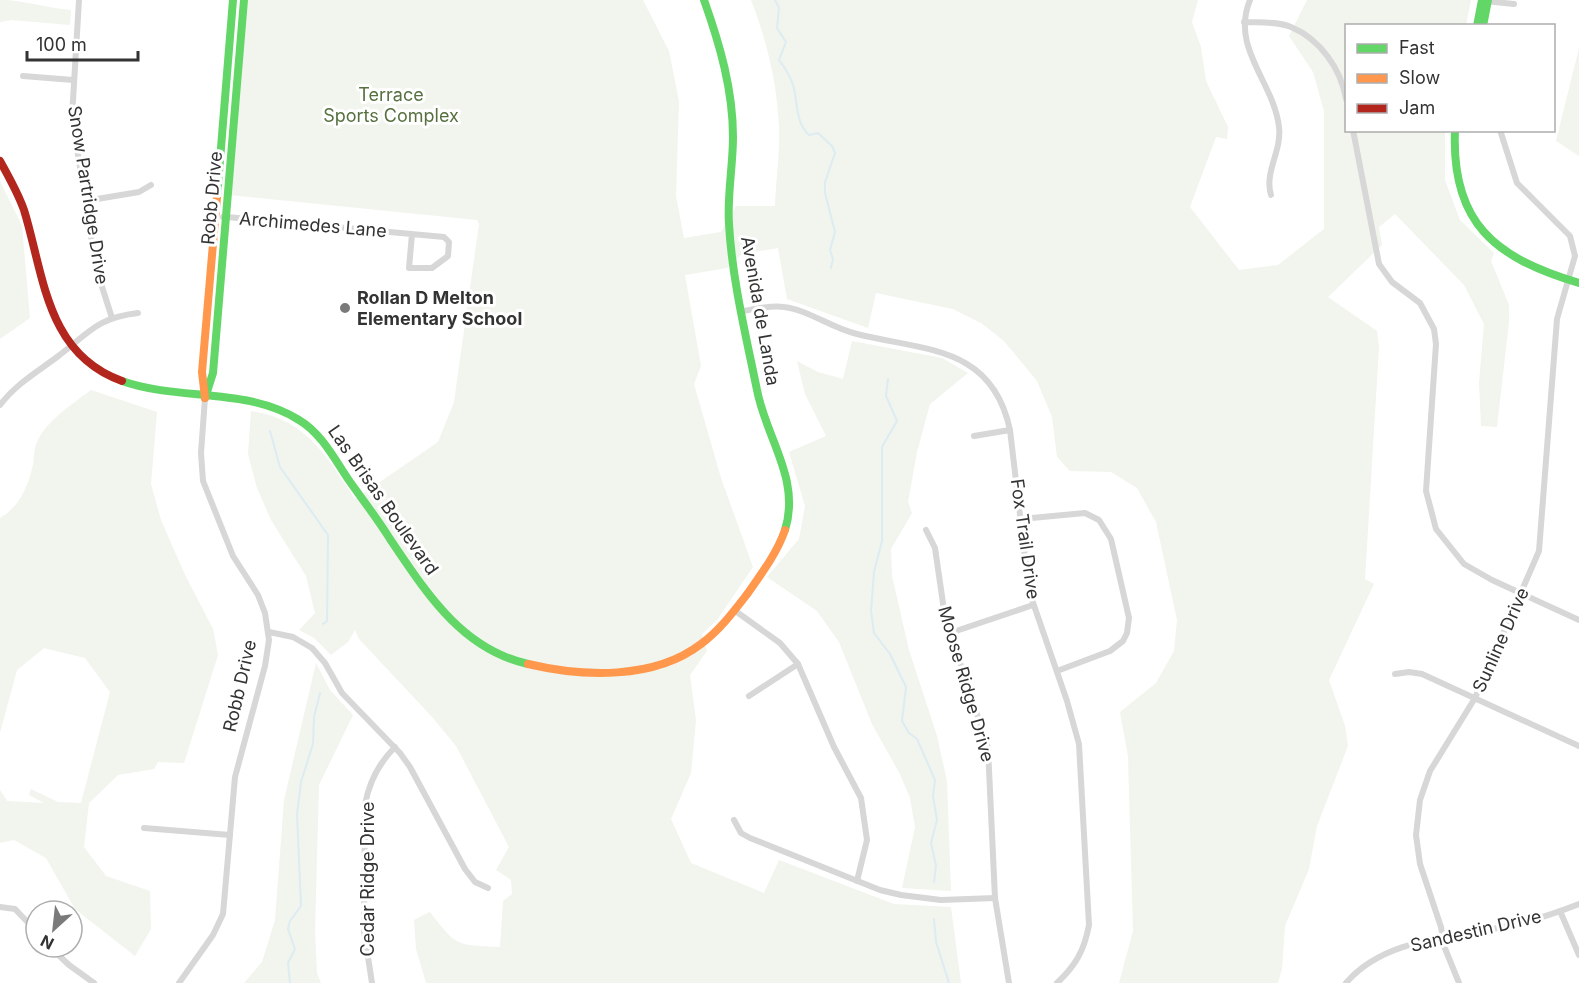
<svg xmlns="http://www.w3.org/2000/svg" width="1579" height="983" viewBox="0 0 1579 983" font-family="Inter,sans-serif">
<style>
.green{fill:#f1f5ed}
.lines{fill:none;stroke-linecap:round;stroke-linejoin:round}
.stream{stroke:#ddebf3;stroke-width:2}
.street{stroke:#d7d7d7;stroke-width:6}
.fast{stroke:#63d668;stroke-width:8}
.slow{stroke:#ff974d;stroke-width:8}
.jam{stroke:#b3261e;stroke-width:8}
.poi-dot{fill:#7a7a7a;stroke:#fff;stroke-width:2}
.labels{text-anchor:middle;stroke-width:6;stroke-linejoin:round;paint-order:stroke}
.park-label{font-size:18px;fill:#56703f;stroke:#fff}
.street-label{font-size:18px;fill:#333;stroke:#fff}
.poi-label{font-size:18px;font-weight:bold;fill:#333;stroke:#fff;text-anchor:start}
</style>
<rect width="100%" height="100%" fill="#fff"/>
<!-- green -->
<g class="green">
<path d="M0 0C24 0 46 8 71 10L70 25 11 20 0 22Z"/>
<path d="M248 0H643L669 51 679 101 676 196 684 238 721 232 736 206H775C776 180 780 153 779 127 777 83 767 41 751 0H1198L1192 22 1201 47 1206 81 1228 127 1227 139 1216 137 1190 207 1239 270 1278 265 1324 229V111L1313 72 1289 36 1307 0H1471L1466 25 1346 26V130L1445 131V180L1460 220 1494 253 1491 261 1509 305V322L1497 427 1481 426 1479 383 1484 324 1464 285 1395 214 1379 227 1382 245 1328 297 1377 331 1379 347 1365 579 1374 584 1329 680 1345 726 1348 746 1317 826 1309 869 1285 926 1282 969 1278 983H1119L1133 931 1128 757 1120 712 1156 683 1174 651 1177 620 1156 522 1137 488 1111 472 1070 471 1057 457 1052 417 1037 381 1004 341 981 323 953 309 876 293 868 328 787 299 778 248 742 254 727 268 685 275 701 366 694 384 721 478 753 567 717 620 702 634 707 651 690 675 696 720 691 773 671 819 691 863 764 893 779 860 894 904 951 907 961 983H426L416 949 414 920 430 912C457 947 456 945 500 947L503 901 512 894 511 880 496 870 509 847 456 746 433 718 359 639 355 630 348 642 331 655 314 638 299 630 315 613 306 576 271 520 257 488 248 454 251 411C307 419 326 456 355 499L438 442 454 402 479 224 477 220 229 195Z"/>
<polygon points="1579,48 1579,156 1556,141"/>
<polygon points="0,181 22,226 30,318 0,339"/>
<polygon points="852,341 942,358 968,373 930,404 917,452 908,502 912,513 891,549 892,576 909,650 937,736 947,781 951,891 902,888 915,827 910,798 900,774 872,724 839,642 817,611 767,577 799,539 805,506 789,452 826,436 805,394 797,361 818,372 843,379"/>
<path d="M91 390 157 412 151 484 161 520 185 575 213 629 218 655 184 763 158 762 154 769 118 775 89 803 84 847 106 876 150 891 151 929 135 956 75 909 46 858 14 840 0 843V790L7 801 44 803 29 795 31 789 58 802 81 803 110 692 85 658 44 648 17 670 0 733V518C18 508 27 489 32 469 35 460 33 450 37 442 47 420 73 404 91 390Z"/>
<polygon points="316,663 330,690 353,715 319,785 315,931 317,973 321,983 244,983 262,962 275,920 284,800"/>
</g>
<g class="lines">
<!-- stream -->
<g class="stream">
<path d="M775 0 779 8 777 28 786 42 779 60C785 68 790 75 793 85 798 101 795 123 809 135L818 133 832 146 835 153 825 182V193L835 232 830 250 833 259 831 268"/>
<polyline points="888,379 886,396 897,421 882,447 882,541 874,572 871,611 874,633 890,654 906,687 902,721 909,733 917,739 935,780 933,796 937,820 931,843 936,866 934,882"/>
<polyline points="270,431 280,467 328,535 327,621 323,624"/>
<polyline points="934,919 936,942 949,983"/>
<polyline points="290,983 288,963 295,949 288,929 290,921 301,906 297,814 301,782 313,744 314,717 320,693"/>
</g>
<!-- street -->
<g class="street">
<polyline points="79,0 72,117 96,268 112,318"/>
<path d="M1250 0C1230 48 1274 82 1279 127 1282 151 1264 172 1271 195"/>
<polyline points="1485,1 1514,4"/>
<path d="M1244 22C1259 23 1277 21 1291 27 1320 39 1341 69 1346 99"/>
<polyline points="23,76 73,80"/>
<polyline points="1353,130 1379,264 1392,282 1420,303 1434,329 1436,344 1426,491 1436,529 1464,564 1492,580 1579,620"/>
<polyline points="85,201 139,192 151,185"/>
<polyline points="223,217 227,217 444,237 449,242 448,256 432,268 409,268 412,234"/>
<path d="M743 311C756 309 770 305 784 307 809 310 831 328 857 334 924 351 992 345 1010 430L1029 591 1067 701 1079 744 1089 925C1084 951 1076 965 1057 983"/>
<path d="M0 405C16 384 37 372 57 357 89 333 96 318 138 313"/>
<polyline points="974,436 1010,430"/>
<polyline points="1021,519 1085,513 1099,520 1111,539 1129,618 1127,633 1123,641 1110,651 1057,671"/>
<polyline points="926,530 935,548 945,617 988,748 995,898 1009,983"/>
<polyline points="734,610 780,643 798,664 834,747 861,798 867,840 857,881"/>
<polyline points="269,632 293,637 312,648 325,663 342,693 400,753 410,767 465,869 475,882 488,888"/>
<polyline points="950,633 1033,605"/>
<polyline points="1395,674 1409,672 1422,674 1579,746"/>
<polyline points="749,696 798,664"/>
<polyline points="734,820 741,833 750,838 880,890 901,895 941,900 995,898"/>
<polyline points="144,828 230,835"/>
<polyline points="0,907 15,909 36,931"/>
<polyline points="1560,911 1579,955"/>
<polyline points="50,947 69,965 94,983"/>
<polyline points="179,983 213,935 223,914 235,777 265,666 269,640 265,613 258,595 233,556 203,481 201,453 205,398"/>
<path d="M372 983 364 931 365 805C369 782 378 764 395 747"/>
<path d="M1346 983C1385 937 1454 938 1508 926 1532 921 1556 913 1579 904"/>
<polyline points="1459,983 1444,946 1441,927 1420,864 1416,835 1420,800 1430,771 1475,698 1539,551 1557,319 1575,256 1570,236 1517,183 1500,130"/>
</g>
<!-- fast -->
<g class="fast">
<path d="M704 0C720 45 733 90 733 137 733 166 727 195 729 224 732 279 746 336 757 390 766 438 801 479 785 530"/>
<polyline points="1477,26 1482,0"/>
<polyline points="1483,26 1488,0"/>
<path d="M1455 130C1451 223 1495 258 1579 283"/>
<polyline points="217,197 233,0"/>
<path d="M122 381C178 401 247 387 299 420 321 433 334 458 348 479 362 499 377 518 390 539 426 592 461 649 528 664"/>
<polyline points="205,398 213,373 244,0"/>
</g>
<!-- slow -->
<g class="slow">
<polyline points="205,398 202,372 217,197"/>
<path d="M528 664C583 677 654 680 701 644 720 630 734 611 748 593 762 573 777 553 785 530"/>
</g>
<!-- jam -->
<path class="jam" d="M0 161C9 177 18 193 24 210 44 275 46 354 122 381"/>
</g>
<!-- markers -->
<circle class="poi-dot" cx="345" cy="308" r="6"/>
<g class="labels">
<!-- park labels -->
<g class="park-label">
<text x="391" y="101">Terrace<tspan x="391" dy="21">Sports Complex</tspan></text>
</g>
<!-- street labels -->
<g class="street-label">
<text transform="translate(88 195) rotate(81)" y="6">Snow Partridge Drive</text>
<text transform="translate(212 198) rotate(-85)" y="6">Robb Drive</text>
<text transform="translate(313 225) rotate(5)" y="6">Archimedes Lane</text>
<text transform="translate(760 311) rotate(80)" y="6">Avenida de Landa</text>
<text transform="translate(383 500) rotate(55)" y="6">Las Brisas Boulevard</text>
<text transform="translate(1025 539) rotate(82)" y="6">Fox Trail Drive</text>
<text transform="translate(1501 640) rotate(-66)" y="6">Sunline Drive</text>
<text transform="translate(966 684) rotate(74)" y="6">Moose Ridge Drive</text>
<text transform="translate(240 686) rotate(-77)" y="6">Robb Drive</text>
<text transform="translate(368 879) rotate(-90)" y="6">Cedar Ridge Drive</text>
<text transform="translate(1476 931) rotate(-13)" y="6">Sandestin Drive</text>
</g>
<!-- poi labels -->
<g class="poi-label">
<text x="357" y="304">Rollan D Melton<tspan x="357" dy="21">Elementary School</tspan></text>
</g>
</g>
<!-- legend -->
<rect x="1345" y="24" width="210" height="108" fill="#ffffff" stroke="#adadad" stroke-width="1.5"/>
<rect x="1357" y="44" width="30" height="9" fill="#63d668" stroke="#adadad" stroke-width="1.5"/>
<text x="1399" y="54" font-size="18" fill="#333333">Fast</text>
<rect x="1357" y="74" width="30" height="9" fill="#ff974d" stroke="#adadad" stroke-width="1.5"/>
<text x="1399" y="84" font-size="18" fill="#333333">Slow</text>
<rect x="1357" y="104" width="30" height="9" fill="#b3261e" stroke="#adadad" stroke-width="1.5"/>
<text x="1399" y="114" font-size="18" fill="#333333">Jam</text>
<!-- north arrow -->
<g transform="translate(54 929) rotate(207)"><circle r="28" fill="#ffffff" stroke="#adadad" stroke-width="1.5"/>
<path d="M0-4.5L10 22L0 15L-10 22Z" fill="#7a7a7a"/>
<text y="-9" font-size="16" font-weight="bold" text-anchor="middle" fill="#333333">N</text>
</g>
<!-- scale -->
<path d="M27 51v9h111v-9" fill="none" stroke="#333333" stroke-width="3"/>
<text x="36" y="51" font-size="18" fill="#333333" stroke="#ffffff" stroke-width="4.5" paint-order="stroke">100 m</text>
</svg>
